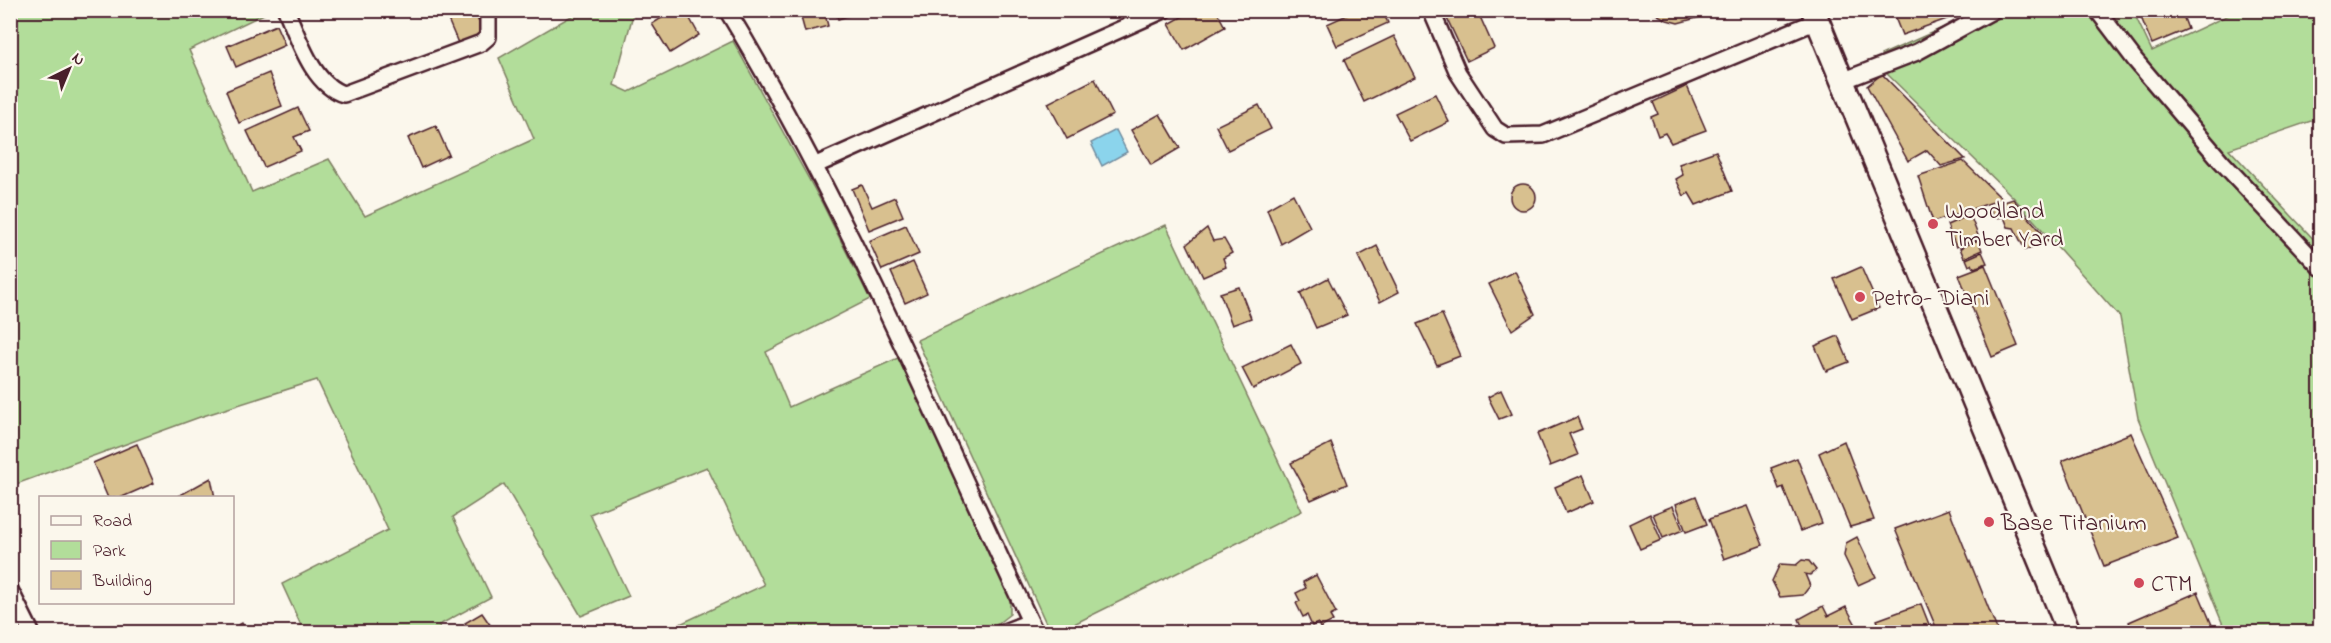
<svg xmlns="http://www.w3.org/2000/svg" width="2331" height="643" viewBox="0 0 2331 643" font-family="'Indie Flower',sans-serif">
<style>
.green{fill:#b2dd9a;stroke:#7e7e62;stroke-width:1.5}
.water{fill:#8bd4ec;stroke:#718c9f;stroke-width:1.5}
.building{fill:#d8c08f;stroke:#4a1f2b;stroke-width:1.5}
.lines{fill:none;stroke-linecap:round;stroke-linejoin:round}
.minor-casing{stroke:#4a1f2b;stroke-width:20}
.secondary-casing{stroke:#4a1f2b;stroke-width:27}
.minor{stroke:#fbf7ec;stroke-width:15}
.secondary{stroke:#fbf7ec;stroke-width:22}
.poi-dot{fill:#d1495b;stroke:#fbf7ec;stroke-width:2}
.labels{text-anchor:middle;stroke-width:4.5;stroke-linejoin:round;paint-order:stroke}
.poi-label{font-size:24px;fill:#4a1f2b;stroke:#fbf7ec;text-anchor:start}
</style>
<rect width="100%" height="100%" fill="#fbf7ec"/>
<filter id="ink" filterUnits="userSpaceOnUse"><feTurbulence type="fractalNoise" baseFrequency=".0167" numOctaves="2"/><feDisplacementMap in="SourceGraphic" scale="12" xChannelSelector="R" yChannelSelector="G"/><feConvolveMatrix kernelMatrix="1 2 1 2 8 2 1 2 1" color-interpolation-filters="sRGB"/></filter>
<g filter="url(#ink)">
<!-- green -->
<g class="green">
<polygon points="11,11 270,11 189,50 252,192 329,159 365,216 534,139 499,58 580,11 634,11 614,85 629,92 733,41 822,203 870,299 766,352 789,407 898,358 1010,589 1010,614 987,632 663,632 764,585 707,467 590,514 629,596 581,616 504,484 453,517 491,597 439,625 442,632 304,632 282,584 388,530 317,380 200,417 11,486"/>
<polygon points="1981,11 2133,11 2152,51 2237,11 2320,11 2320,118 2229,149 2320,246 2320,632 2226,632 2138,418 2120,317 2014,198 1884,71 1881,55"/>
<polygon points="1166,225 1302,511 1058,632 1050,632 917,340"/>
</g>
<!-- water -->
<polygon class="water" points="1116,130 1127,152 1102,166 1091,143"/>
<!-- building -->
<g class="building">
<polygon points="457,10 474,10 483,33 458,43 446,15"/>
<polygon points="674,10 685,10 699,35 670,53 652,24"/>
<polygon points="799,10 824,10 828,26 805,32"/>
<polygon points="835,10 850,10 851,15 838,19"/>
<polygon points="1194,10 1216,10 1225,27 1184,50 1169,24"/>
<polygon points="1358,10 1382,10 1388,23 1337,46 1327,24"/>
<polygon points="1443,10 1477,10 1494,48 1467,61"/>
<polygon points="1649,10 1707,10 1704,16 1678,23 1667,20"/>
<polygon points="1892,10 1972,10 1902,35"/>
<polygon points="2138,10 2181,10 2188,29 2152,44"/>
<polygon points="276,25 285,45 236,67 227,46"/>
<polygon points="1394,36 1415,77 1364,102 1344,60"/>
<polygon points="269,73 282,106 239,123 226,91"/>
<polygon points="1882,74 1965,159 1941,166 1927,150 1908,161 1867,86"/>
<polygon points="1095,79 1113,115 1067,139 1048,103"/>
<polygon points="1687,86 1706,130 1671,143 1665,133 1658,136 1651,117 1658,114 1653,102"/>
<polygon points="1435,94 1449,122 1410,141 1395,113"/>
<polygon points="1259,105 1271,129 1228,150 1216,126"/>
<polygon points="298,108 309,131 294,137 301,151 264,167 247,131"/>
<polygon points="1160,114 1180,148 1151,165 1131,130"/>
<polygon points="436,126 449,155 421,168 408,138"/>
<polygon points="1716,151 1732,191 1696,205 1689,193 1684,196 1676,179 1683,175 1679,164"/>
<polygon points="1963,161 2002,199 1933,222 1918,176"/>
<circle cx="1523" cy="197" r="13"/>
<polygon points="862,185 872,207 895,197 903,216 869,230 852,189"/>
<polygon points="1293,194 1310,227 1281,244 1267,209"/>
<polygon points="2013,199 2049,241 2025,250 2014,228 2008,227 2004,217 1994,218 1989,207"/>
<polygon points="1970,215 1979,238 1956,247 1947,225"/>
<polygon points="906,225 919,254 882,270 869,241"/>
<polygon points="1207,228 1213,241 1224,239 1232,253 1223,258 1226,267 1203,277 1187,244"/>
<polygon points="1978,240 1982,250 1964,258 1960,248"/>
<polygon points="1377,246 1399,292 1380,302 1358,256"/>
<polygon points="1982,252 1987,263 1974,268 1972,264 1969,266 1966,259"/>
<polygon points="913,262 927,293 905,303 891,272"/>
<polygon points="1985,265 2018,346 1992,357 1959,275"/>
<polygon points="1861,267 1879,308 1852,319 1834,279"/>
<polygon points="1515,271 1535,314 1512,330 1489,284"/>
<polygon points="1328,278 1347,315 1316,328 1300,293"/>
<polygon points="1239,287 1251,318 1232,325 1220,293"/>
<polygon points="1442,314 1460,356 1437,365 1417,324"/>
<polygon points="1838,336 1849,362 1826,371 1815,346"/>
<polygon points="1291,344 1301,364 1253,389 1242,368"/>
<polygon points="1501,390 1512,414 1499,419 1488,397"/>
<polygon points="1577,417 1582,429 1569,434 1578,455 1550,466 1537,434"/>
<polygon points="2131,433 2178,538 2104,566 2062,461"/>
<polygon points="1844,441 1874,520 1850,527 1819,453"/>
<polygon points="1331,443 1347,484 1311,500 1291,463"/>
<polygon points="137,444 154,483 120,498 108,498 93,463"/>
<polygon points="1797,458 1822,523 1800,531 1783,487 1779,489 1771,468"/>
<polygon points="1583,475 1594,501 1566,513 1555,487"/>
<polygon points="211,478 215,498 175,498"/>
<polygon points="1696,496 1707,524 1686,532 1676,504"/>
<polygon points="1673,506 1683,530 1663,538 1653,514"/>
<polygon points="1747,506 1763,545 1724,559 1709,519"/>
<polygon points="1949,509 1998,632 1938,632 1895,529"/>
<polygon points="1650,514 1661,540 1640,549 1629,524"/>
<polygon points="1857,537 1876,577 1858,585 1844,556 1846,543"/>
<polygon points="1802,560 1809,561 1816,570 1810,575 1805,574 1810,586 1803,595 1780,597 1772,581 1780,564 1796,565"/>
<polygon points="1316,575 1336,613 1330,616 1333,621 1320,628 1318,623 1312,626 1307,615 1303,617 1296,603 1300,601 1296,593 1306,588 1303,582"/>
<polygon points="2198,592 2215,632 2133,632 2129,622"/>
<polygon points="1921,604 1932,632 1882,632 1877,620"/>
<polygon points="1823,606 1828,616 1846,607 1860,632 1794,632 1803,628 1799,619"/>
<polygon points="482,613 495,632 471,632 465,623"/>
<polygon points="242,623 247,632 226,632"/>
</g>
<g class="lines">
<defs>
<g id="minor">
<path d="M286 10C298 37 313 86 344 94L481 43 488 37V10"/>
<path d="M727 10C848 209 936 423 1035 632"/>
<polyline points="1431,10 1458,73 1495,129 1506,136 1543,135 1817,21"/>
<polyline points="2097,10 2135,60 2221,161 2320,267"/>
<polyline points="1842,81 1917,52 1994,10"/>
<polyline points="816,165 1164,10"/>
<polyline points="10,590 31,632"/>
<polyline points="1004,632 1030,622"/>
</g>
<polyline id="secondary" points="1813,10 2069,632"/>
</defs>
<!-- minor casing -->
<use href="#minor" class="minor-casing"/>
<!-- secondary casing -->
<use href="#secondary" class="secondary-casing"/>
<!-- minor -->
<use href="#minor" class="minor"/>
<!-- secondary -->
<use href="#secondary" class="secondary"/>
</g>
</g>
<!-- markers -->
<g class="poi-dot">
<circle cx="1933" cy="224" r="6"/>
<circle cx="1860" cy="297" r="6"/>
<circle cx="1989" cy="522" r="6"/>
<circle cx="2139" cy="583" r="6"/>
</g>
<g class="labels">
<!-- poi labels -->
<g class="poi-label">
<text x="1945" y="218">Woodland<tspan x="1945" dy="28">Timber Yard</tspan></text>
<text x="1872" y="305">Petro- Diani</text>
<text x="2001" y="530">Base Titanium</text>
<text x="2151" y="591">CTM</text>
</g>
</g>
<!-- margin -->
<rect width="2331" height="643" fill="none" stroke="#fbf7ec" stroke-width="36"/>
<rect x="18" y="18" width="2295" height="607" fill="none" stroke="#4a1f2b" stroke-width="2" filter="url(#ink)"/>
<!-- legend -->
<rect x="39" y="496" width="195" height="108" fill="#fbf7ec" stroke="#b4a19f" stroke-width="1.5"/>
<rect x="51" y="516" width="30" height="9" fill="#fbf7ec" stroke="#b4a19f" stroke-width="1.5"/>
<text x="93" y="526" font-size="18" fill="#4a1f2b">Road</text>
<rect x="51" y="541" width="30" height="18" fill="#b2dd9a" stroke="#b4a19f" stroke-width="1.5"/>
<text x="93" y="556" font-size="18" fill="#4a1f2b">Park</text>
<rect x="51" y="571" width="30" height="18" fill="#d8c08f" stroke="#b4a19f" stroke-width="1.5"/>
<text x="93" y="586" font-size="18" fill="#4a1f2b">Building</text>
<!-- north arrow -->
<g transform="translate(69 69) rotate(43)" stroke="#fbf7ec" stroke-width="4.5" paint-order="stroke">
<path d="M0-4.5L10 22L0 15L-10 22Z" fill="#4a1f2b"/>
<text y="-9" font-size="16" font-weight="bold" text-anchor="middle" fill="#4a1f2b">N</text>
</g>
</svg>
